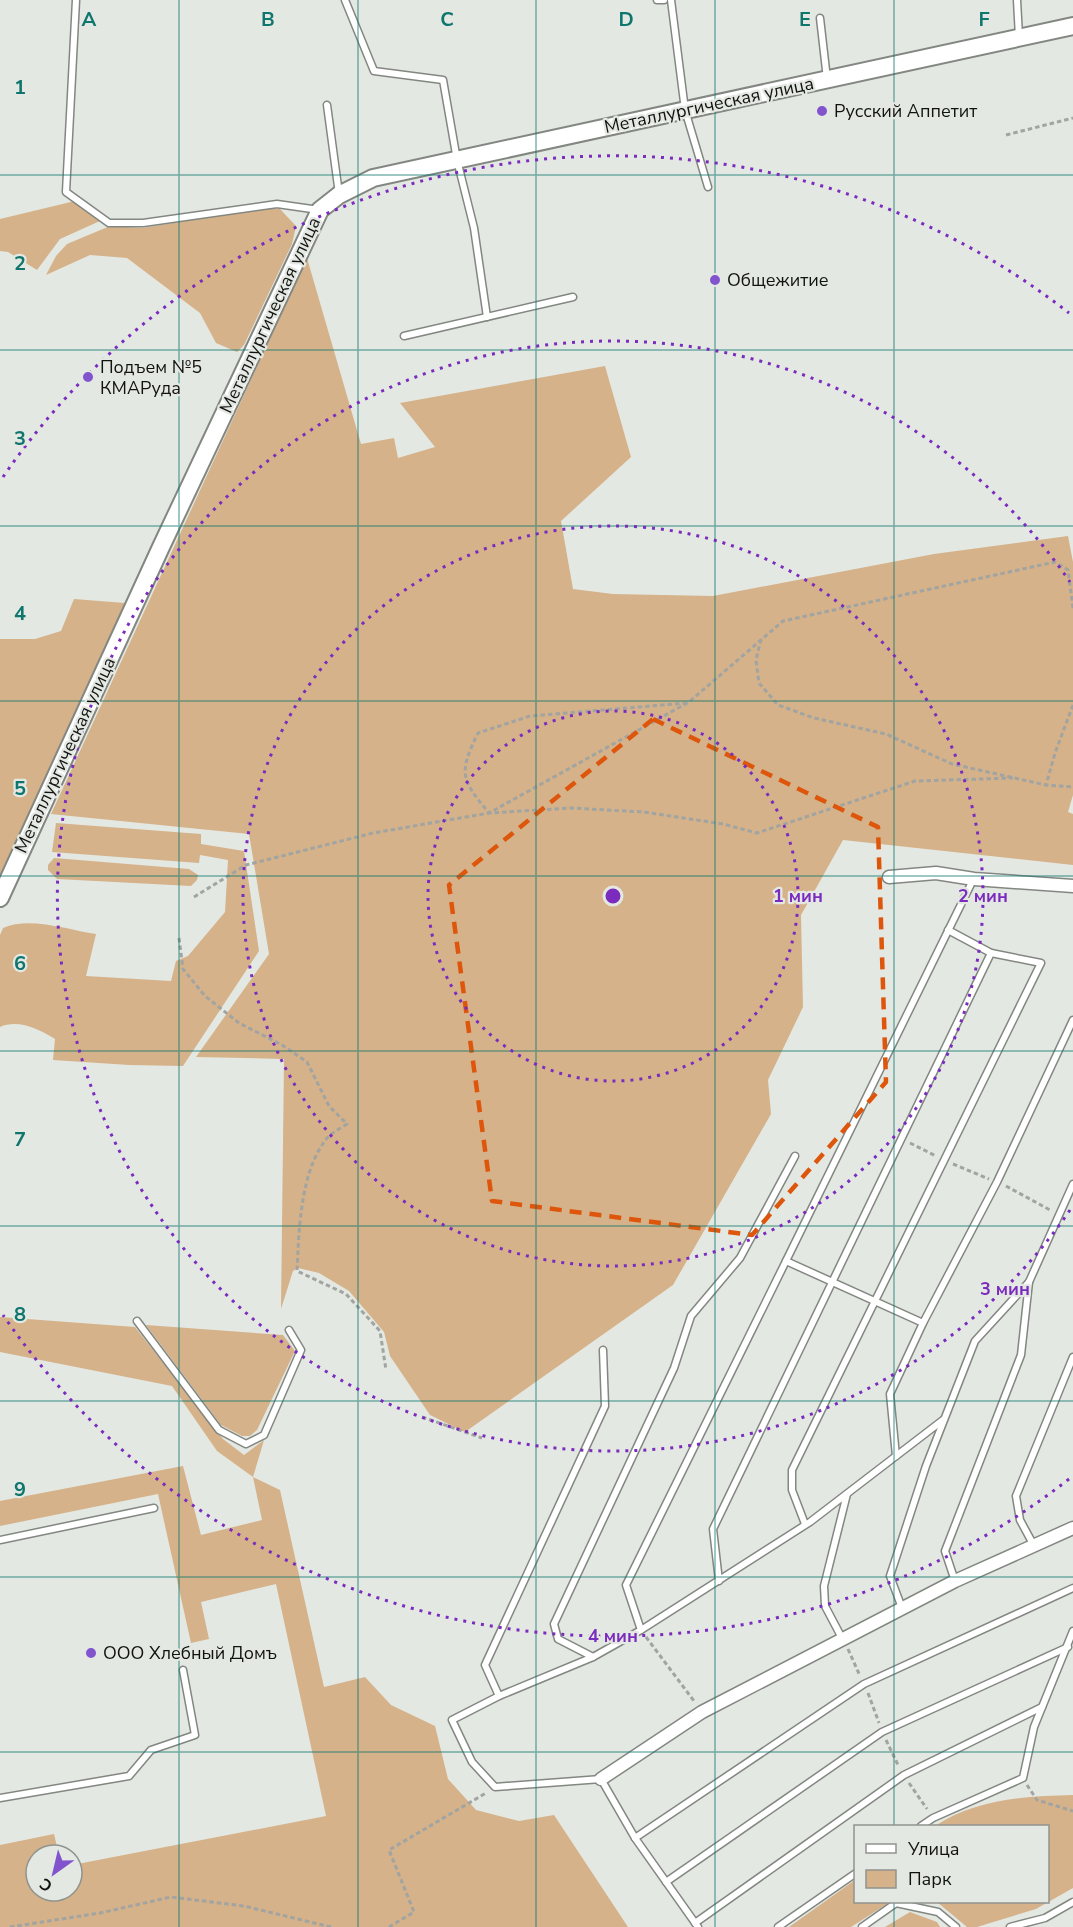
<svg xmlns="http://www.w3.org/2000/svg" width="1073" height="1927" viewBox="0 0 1073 1927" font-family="'Nunito Sans',sans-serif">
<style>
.green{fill:#d5b28a}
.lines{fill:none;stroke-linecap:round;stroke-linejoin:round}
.service-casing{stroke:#838781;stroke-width:9}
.minor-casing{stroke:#838781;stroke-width:15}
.tertiary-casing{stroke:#838781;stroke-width:20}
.path{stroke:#a1a4a0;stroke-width:3;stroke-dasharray:4.5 3;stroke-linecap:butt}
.service{stroke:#fff;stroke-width:6}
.minor{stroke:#fff;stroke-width:12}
.tertiary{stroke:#fff;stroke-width:16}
.marked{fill:none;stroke:#dd560c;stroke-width:4.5;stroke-dasharray:12 8;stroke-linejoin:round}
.grid{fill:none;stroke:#0f766e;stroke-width:1.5;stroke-opacity:0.55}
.ring{fill:none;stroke:#7b2cbf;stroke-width:3;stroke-dasharray:3 6}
.poi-dot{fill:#8154cd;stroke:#e4e8e2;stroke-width:2}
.labels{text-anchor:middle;stroke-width:4.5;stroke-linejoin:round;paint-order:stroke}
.street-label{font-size:18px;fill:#121311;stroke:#e4e8e2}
.poi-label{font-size:18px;fill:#121311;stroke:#e4e8e2;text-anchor:start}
.grid-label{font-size:20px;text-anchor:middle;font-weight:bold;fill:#0f766e;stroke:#e4e8e2;stroke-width:4.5;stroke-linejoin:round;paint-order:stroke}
.centre{fill:#7b2cbf;stroke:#e4e8e2;stroke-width:3}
.ring-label{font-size:18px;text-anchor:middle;font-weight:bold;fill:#7b2cbf;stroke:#e4e8e2;stroke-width:4.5;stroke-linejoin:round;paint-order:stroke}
</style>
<rect width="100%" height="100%" fill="#e4e8e2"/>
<!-- green -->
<g class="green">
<polygon points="79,200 100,221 60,239 37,270 8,252 0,251 0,219"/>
<polygon points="267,208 280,209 296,226 292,244 244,345 237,352 216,343 200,313 127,258 90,255 46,275 56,256 67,244 110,226 142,228"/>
<polygon points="307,258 361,444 394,438 398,458 435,447 400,403 605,366 631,457 561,521 573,589 613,594 713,596 934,554 1068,536 1073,562 1073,795 1068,812 1073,814 1073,865 843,840 801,915 803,1007 768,1080 771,1114 673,1285 465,1432 430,1415 390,1356 384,1332 349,1291 319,1273 298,1268 293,1271 281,1309 284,1059 196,1057 269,954 249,834 51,814"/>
<polygon points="74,599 125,603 0,880 0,639 35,639 61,631"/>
<path d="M56 823 201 834V844L244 851 259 951 183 1066 129 1065 53 1060 55 1039C39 1029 18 1019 0 1027V935L3 928C30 916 68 930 96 934L86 976 171 981 176 961 188 956 225 912 228 860 200 855 199 863 52 852Z"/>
<polygon points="54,858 189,869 198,875 197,880 191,886 57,879 48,870 48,865"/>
<polygon points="0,1317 135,1327 223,1439 244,1455 264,1440 253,1477 280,1490 324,1687 365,1677 391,1705 435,1726 448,1779 476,1810 519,1821 554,1815 628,1927 0,1927 0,1845 54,1834 59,1855 36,1855 36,1891 72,1891 72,1865 326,1816 276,1584 201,1602 209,1639 191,1643 158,1494 0,1526 0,1501 183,1466 201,1535 262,1520 253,1477 217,1451 172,1386 0,1352"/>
<polygon points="146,1325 283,1335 295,1351 257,1430 250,1436 242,1436 221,1425"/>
<path d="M1073 1795V1888L1036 1909 977 1927H967L937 1902H1048V1826H935C976 1799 1025 1796 1073 1795Z"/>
<polygon points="855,1880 856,1902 890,1902 851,1927 789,1927"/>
<polygon points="910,1912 937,1922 940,1927 885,1927"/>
</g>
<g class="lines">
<defs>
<g id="service">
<polyline points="76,0 66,192 109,223 143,223 277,204 319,210"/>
<polyline points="345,0 374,71 443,80 457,160 474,228 487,317"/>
<polyline points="657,0 664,0"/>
<polyline points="671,0 685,110 708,187"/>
<polyline points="1017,0 1019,37"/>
<polyline points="820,18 827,79"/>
<polyline points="327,105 339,194"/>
<polyline points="404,336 573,297"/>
<polyline points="786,1261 973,880"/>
<polyline points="137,1321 219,1430 246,1444 264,1435 301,1350 289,1330"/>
<polyline points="896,1456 890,1394 923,1323 997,1182 1073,1020"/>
<polyline points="805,1524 792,1490 792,1470 1041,963 991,953"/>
<polyline points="0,1540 154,1508"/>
<polyline points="1033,1544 1020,1520 1016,1496 1073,1357"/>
<polyline points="719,1581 713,1529 991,953 948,930"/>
<polyline points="955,1581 945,1551 1021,1355 1029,1282"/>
<polyline points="902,1608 890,1576 926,1466 975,1341 1029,1282 1073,1184"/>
<polyline points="641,1630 626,1585 786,1261 923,1323"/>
<polyline points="843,1640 825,1606 824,1586 847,1494"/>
<polyline points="593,1657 558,1639 554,1624 674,1368 691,1316 740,1258 795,1156"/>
<polyline points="499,1696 485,1665 605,1406 603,1350"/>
<polyline points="0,1798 129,1776 151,1750 195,1735 183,1670"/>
<polyline points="921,1826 933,1818 1023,1778 1034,1727 1073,1631"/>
<polyline points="635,1838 864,1684 1073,1588"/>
<polyline points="666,1882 882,1732 1068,1647"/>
<polyline points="695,1923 904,1775 1042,1707"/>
<polyline points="698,1927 635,1838 601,1779 495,1787 472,1762 452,1720 499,1696 593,1657 641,1630 810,1522 943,1420"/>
<polyline points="778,1927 856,1873"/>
<polyline points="862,1927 896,1903 938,1912 956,1927"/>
<polyline points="1010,1927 1045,1918 1073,1902"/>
</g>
<g id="minor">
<polyline points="889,877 936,873 974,879 1073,886"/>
<polyline points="601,1779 702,1712 955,1581 1073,1528"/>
</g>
<polyline id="tertiary" points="0,898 161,547 320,210 339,195 373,178 1073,26"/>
</defs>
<!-- service casing -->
<use href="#service" class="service-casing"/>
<!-- minor casing -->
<use href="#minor" class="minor-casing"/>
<!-- tertiary casing -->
<use href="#tertiary" class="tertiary-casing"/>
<!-- path -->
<g class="path">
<polyline points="1006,135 1073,118"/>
<polyline points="761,639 756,660 759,683 778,705 814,718 886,734 952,764 1046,785"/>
<path d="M687 703 530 716 478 733C458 774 461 779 489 813L571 808 644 812 723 824 757 833 915 781 1013 778"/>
<polyline points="1073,705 1055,753 1046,785 1073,787"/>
<polyline points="194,897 246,865 373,833 489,813 689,702 783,621 1055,562 1068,570 1073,608"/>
<path d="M179 938 183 969 205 996 239 1023 282 1045 307 1062 329 1106 347 1124C341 1128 333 1132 328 1137 300 1170 299 1230 297 1271L346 1294 380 1331 386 1370"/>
<polyline points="910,1143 936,1156"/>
<polyline points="953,1164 989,1179"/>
<polyline points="1006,1186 1050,1210"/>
<polyline points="422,1417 482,1438"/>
<polyline points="646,1637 694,1701"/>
<polyline points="848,1649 860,1676"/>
<polyline points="868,1693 879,1723"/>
<polyline points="886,1740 899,1767"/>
<polyline points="909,1783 927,1809"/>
<polyline points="1027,1785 1037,1800 1073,1811"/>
<polyline points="10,1927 100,1913 171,1897 244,1906 331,1927"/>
<polyline points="389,1927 414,1912 389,1850 486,1793"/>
</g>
<!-- service -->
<use href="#service" class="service"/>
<!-- minor -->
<use href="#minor" class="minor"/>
<!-- tertiary -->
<use href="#tertiary" class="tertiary"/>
</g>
<!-- marked area -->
<path class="marked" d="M653 719 878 827 886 1082 752 1235 492 1201 449 885Z"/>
<!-- grid -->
<path class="grid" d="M179 0V1927M358 0V1927M536 0V1927M715 0V1927M894 0V1826M0 175H1073M0 350H1073M0 526H1073M0 701H1073M0 876H1073M0 1051H1073M0 1226H1073M0 1401H1073M0 1577H1073M0 1752H1073M894 1902V1927"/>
<!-- distance rings -->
<g class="ring">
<circle cx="613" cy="896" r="185"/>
<circle cx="613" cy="896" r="370"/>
<path d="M1070 1210A555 555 0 1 1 1070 582"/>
<path d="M1069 1479A740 740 0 0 1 3 1315M3 477A740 740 0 0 1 1069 313"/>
</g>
<!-- markers -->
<g class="poi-dot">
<circle cx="822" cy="111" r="6"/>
<circle cx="715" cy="280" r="6"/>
<circle cx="88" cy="377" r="6"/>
<circle cx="91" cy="1653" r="6"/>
</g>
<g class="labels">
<!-- street labels -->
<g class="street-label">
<text transform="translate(709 105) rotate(-12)" y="6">Металлургическая улица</text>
<text transform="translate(270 315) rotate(-65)" y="6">Металлургическая улица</text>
<text transform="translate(65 755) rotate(-65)" y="6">Металлургическая улица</text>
</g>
<!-- poi labels -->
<g class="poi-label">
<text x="834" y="117">Русский Аппетит</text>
<text x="727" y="286">Общежитие</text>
<text x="100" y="373">Подъем №5<tspan x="100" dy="21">КМАРуда</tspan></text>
<text x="103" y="1659">ООО Хлебный Домъ</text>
</g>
</g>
<g class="grid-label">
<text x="89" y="26">A</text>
<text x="268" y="26">B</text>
<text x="447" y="26">C</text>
<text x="626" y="26">D</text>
<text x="805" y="26">E</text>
<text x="984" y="26">F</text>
<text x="20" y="94">1</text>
<text x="20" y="270">2</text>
<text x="20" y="445">3</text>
<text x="20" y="620">4</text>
<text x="20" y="795">5</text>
<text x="20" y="970">6</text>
<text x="20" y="1146">7</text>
<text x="20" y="1321">8</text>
<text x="20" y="1496">9</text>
</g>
<circle cx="613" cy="896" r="9" class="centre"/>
<g class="ring-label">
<text x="798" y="902">1 мин</text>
<text x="983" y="902">2 мин</text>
<text x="1005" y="1295">3 мин</text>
<text x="613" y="1642">4 мин</text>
</g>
<!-- legend -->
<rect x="854" y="1825" width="195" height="78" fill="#e4e8e2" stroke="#90938e" stroke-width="1.5"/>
<rect x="866" y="1844" width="30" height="9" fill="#ffffff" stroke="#90938e" stroke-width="1.5"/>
<text x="908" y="1855" font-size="18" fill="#121311">Улица</text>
<rect x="866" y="1870" width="30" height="18" fill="#d5b28a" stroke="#90938e" stroke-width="1.5"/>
<text x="908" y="1885" font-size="18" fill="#121311">Парк</text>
<!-- north arrow -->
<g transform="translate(54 1873) rotate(214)"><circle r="28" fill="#e4e8e2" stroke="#90938e" stroke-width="1.5"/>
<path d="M0-4.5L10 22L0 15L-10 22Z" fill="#8154cd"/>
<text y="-9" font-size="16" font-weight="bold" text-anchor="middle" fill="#121311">С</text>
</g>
</svg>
